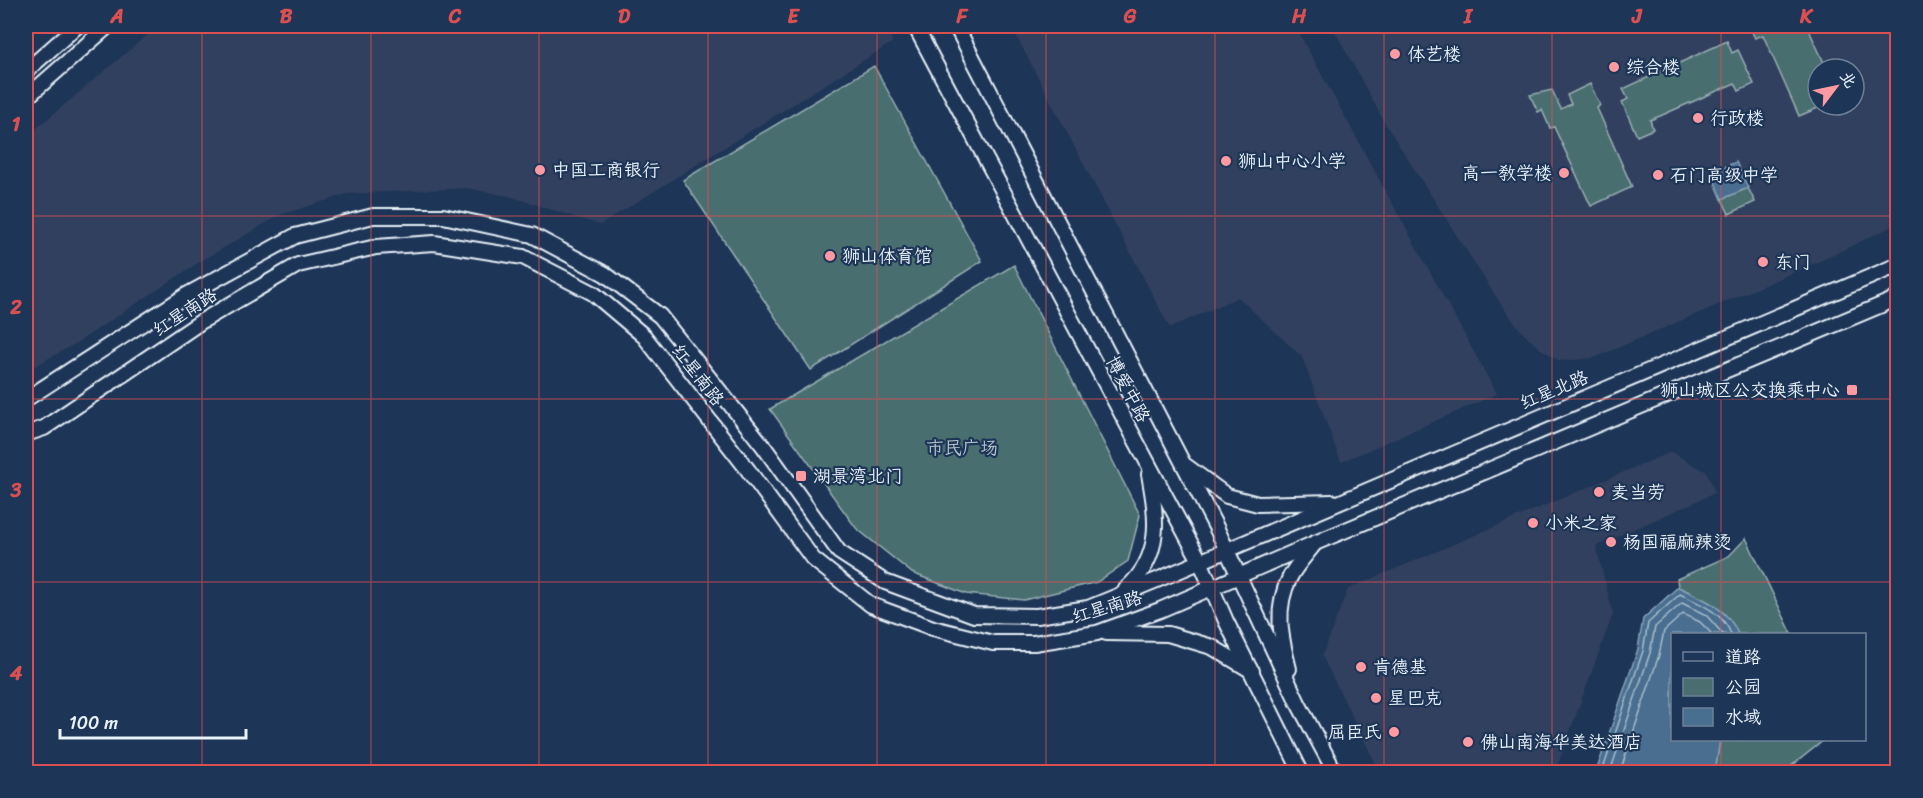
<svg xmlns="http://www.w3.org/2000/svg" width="1923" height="798" viewBox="0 0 1923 798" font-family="Sriracha,'LXGW WenKai TC',sans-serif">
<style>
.built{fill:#31415e;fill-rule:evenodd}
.green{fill:#4a6e70;stroke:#99b0b4;stroke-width:1.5}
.water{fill:#486e90;stroke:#88a2ba;stroke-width:1.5}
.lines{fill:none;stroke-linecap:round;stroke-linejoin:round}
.shore{stroke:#a8bdce;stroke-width:1.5}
.secondary-casing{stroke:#e8f1f8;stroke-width:18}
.secondary{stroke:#1d3557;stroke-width:14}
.grid{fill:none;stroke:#da5052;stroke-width:1.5;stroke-opacity:0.55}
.poi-dot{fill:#ff9aa2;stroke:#1d3557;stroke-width:2}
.labels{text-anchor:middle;stroke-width:4.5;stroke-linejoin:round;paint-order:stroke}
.poi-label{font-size:18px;fill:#e8f1f8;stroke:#1d3557;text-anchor:start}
.street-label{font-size:18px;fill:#e8f1f8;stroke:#1d3557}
.park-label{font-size:18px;fill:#b1c3c8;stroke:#1d3557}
.neatline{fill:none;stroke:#da5052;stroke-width:2}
.grid-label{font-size:20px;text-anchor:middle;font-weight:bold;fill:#da5052}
</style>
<rect width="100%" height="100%" fill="#1d3557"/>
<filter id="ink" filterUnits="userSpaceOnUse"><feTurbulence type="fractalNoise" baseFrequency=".0167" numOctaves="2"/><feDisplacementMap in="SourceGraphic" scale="12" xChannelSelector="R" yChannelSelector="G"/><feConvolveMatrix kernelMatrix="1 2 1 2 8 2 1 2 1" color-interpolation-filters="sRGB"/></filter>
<g filter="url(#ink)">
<!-- built -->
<g class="built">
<polygon points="158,26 883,26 893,42 600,225 509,196 466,188 347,194 280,215 201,261 78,342 26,371 26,137"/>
<polygon points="1011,26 1295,26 1497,394 1341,462 1302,357 1238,297 1170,328"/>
<path d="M1332 26H1897V224L1820 261 1594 358 1560 361 1541 349 1523 333 1502 306 1386 125ZM1818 69H1854V105H1818Z"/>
<polygon points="1671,452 1707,472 1715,493 1596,546 1613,614 1555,772 1380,772 1322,656 1348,589"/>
</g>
<!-- green -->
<g class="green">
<polygon points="1749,26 1807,26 1827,69 1818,69 1818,105 1825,105 1799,116 1763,35 1755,38"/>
<polygon points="1727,41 1732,53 1738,50 1754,84 1739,91 1735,83 1660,116 1650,120 1653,129 1637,136 1622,102 1628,99 1623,89"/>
<polygon points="874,66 982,261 811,370 683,180"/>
<polygon points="1590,84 1600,105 1597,108 1632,187 1591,206 1554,127 1550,128 1542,110 1538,112 1530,95 1552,90 1561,109 1571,104 1567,95"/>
<polygon points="1748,188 1755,202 1729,214 1722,199"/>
<polygon points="1014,265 1140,515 1128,561 1097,582 1024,600 966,594 912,573 856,528 770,409"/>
<path d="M1746 538 1792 634H1738C1728 608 1702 598 1678 587L1677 579 1729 556Z"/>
<polygon points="1720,740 1824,740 1784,772 1715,772"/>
</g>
<!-- water -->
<g class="water">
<polygon points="1736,162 1748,188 1722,199 1711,173"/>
<path d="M1678 587C1702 598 1728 608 1738 634H1672V740H1720L1715 772H1596L1638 649 1643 619Z"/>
</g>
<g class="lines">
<!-- shore -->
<g class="shore">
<path d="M1602 772 1643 651 1648 623 1680 594C1699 603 1724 613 1731 634"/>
<polyline points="1610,772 1650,653 1655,627 1682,603 1706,615 1723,634"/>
<polyline points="1620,772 1659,655 1664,631 1683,614 1700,622 1712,634"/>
</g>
<defs>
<g id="secondary">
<polyline points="915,26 1200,561 1226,621 1301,772"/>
<polyline points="956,26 1216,527 1298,703 1335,772"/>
<polyline points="26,71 77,26"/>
<polyline points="26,98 108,26"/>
<polyline points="26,399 185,296 295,236 373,216 443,216 532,235 605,274 660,316 764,447 839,552 885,582 974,615 1037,616 1088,608 1157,580 1898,265"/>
<polyline points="26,434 44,428 202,321 298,265 376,247 434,243 523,257 593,293 644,336 748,470 813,559 871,605 933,628 993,643 1034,643 1097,633 1160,610 1315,543 1898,298"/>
<polyline points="1186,466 1227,496 1258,504 1333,502"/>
<path d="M1126 589C1163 556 1157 518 1149 474"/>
<polyline points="1106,633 1168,634 1212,647 1252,671"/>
<path d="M1289 669C1281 638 1274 608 1290 577 1296 565 1307 554 1315 543"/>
</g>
</defs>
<!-- secondary casing -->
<use href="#secondary" class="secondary-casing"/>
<!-- secondary -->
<use href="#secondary" class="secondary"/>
</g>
</g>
<!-- grid -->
<path class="grid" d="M202 26V772M371 26V772M539 26V772M708 26V772M877 26V772M1046 26V772M1215 26V772M1384 26V772M1552 26V772M1721 26V634M26 216H1898M26 399H1898M26 582H1898M1721 740V772"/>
<!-- markers -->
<g class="poi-dot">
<circle cx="1395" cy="54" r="6"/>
<circle cx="1614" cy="67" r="6"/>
<circle cx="1698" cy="118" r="6"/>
<circle cx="1226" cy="161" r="6"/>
<circle cx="540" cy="170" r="6"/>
<circle cx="1564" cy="173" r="6"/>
<circle cx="1658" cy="175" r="6"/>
<circle cx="830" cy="256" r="6"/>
<circle cx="1763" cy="262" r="6"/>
<rect x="1846" y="384" width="12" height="12" rx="3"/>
<rect x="795" y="470" width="12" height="12" rx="3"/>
<circle cx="1599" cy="492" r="6"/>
<circle cx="1533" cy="523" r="6"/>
<circle cx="1611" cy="542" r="6"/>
<circle cx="1361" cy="667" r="6"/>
<circle cx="1376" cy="698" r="6"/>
<circle cx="1394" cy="732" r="6"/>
<circle cx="1468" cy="742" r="6"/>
</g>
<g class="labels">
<!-- poi labels -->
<g class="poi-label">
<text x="1407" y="60">体艺楼</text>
<text x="1626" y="73">综合楼</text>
<text x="1710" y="124">行政楼</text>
<text x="1238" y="167">狮山中心小学</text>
<text x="552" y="176">中国工商银行</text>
<text x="1552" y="179" text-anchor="end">高一教学楼</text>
<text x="1670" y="181">石门高级中学</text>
<text x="842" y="262">狮山体育馆</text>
<text x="1775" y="268">东门</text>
<text x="1840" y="396" text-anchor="end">狮山城区公交换乘中心</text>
<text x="813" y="482">湖景湾北门</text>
<text x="1611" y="498">麦当劳</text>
<text x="1545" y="529">小米之家</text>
<text x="1623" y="548">杨国福麻辣烫</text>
<text x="1373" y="673">肯德基</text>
<text x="1388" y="704">星巴克</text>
<text x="1382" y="738" text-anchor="end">屈臣氏</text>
<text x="1480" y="748">佛山南海华美达酒店</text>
</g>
<!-- street labels -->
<g class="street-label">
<text transform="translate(185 312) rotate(-33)" y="6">红星南路</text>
<text transform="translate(698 375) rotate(52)" y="6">红星南路</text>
<text transform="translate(1128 389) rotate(62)" y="6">博爱中路</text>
<text transform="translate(1554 390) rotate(-23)" y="6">红星北路</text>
<text transform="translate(1107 607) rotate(-17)" y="6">红星南路</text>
</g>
<!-- park labels -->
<g class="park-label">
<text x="962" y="454">市民广场</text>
</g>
</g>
<!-- margin -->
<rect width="1923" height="798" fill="none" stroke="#1d3557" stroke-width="66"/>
<!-- legend -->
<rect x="1671" y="633" width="195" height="108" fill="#1d3557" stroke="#6e8097" stroke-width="1.5"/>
<rect x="1683" y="652" width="30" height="9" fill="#1d3557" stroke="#6e8097" stroke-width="1.5"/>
<text x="1725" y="663" font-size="18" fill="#e8f1f8">道路</text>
<rect x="1683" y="678" width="30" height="18" fill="#4a6e70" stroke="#6e8097" stroke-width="1.5"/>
<text x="1725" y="693" font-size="18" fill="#e8f1f8">公园</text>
<rect x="1683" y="708" width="30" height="18" fill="#486e90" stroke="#6e8097" stroke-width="1.5"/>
<text x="1725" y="723" font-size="18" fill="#e8f1f8">水域</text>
<!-- north arrow -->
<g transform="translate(1836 87) rotate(58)"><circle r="28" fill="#1d3557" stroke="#6e8097" stroke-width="1.5"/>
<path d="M0-4.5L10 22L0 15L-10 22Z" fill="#ff9aa2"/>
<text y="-9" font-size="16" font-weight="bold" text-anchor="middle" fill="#e8f1f8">北</text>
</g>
<!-- scale -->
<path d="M60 729v9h186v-9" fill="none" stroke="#e8f1f8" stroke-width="3"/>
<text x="69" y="729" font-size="18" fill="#e8f1f8" stroke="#1d3557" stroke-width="4.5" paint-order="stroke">100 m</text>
<rect x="33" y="33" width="1857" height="732" class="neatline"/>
<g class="grid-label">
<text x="117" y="23">A</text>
<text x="286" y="23">B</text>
<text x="455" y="23">C</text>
<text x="624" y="23">D</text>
<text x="793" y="23">E</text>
<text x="962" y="23">F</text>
<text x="1130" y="23">G</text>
<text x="1299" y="23">H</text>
<text x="1468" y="23">I</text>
<text x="1637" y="23">J</text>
<text x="1806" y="23">K</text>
<text x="16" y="131">1</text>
<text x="16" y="314">2</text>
<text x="16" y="497">3</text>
<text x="16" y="680">4</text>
</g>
</svg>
